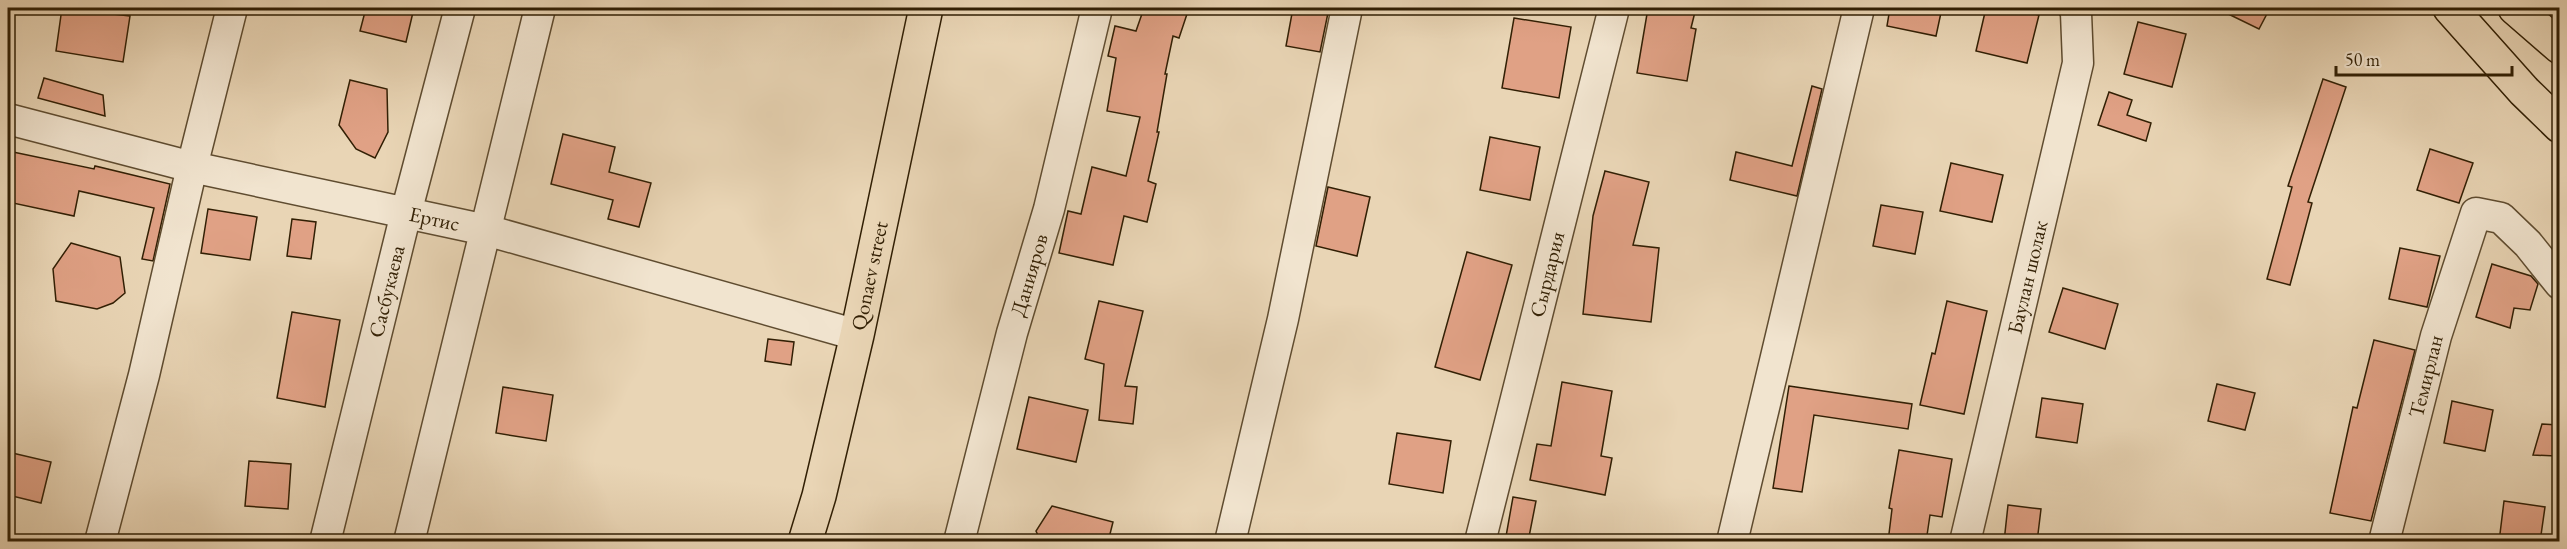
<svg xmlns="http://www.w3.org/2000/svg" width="2567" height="549" viewBox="0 0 2567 549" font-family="'EB Garamond',serif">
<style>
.building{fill:#e0a185;stroke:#311f04;stroke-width:1.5}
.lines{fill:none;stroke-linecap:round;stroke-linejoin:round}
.minor-casing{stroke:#5f4c30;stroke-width:33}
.major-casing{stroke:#311f04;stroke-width:36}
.highway-casing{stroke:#311f04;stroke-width:36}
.minor{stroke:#f1e4cf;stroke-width:30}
.major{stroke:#e9d5b5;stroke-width:33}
.highway{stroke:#e9d5b5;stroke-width:33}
.labels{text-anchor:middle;stroke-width:4.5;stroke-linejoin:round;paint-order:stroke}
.street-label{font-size:21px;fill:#311f04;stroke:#f1e4cf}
</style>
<rect width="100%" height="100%" fill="#e9d5b5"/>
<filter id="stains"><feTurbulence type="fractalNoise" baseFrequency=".00333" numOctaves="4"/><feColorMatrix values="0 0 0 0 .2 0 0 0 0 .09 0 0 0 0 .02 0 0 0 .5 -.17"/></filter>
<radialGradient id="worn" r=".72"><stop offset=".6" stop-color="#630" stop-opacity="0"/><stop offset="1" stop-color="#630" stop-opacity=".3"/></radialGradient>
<!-- building -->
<g class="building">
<polygon points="62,8 130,16 123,62 56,51"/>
<polygon points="366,8 414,8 406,42 360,31"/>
<polygon points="1144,8 1189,8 1179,38 1173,36 1165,74 1167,74 1157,132 1159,132 1148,181 1156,184 1147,222 1124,216 1113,265 1059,253 1068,211 1081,214 1092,167 1126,176 1140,117 1107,111 1116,58 1108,56 1115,26 1136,31"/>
<polygon points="1293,8 1329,8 1320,52 1286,46"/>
<polygon points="1648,8 1696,8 1691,28 1696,29 1687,81 1637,73"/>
<polygon points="1890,8 1942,8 1936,36 1887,26"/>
<polygon points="1986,8 2006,8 2039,15 2027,63 1976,51"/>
<polygon points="2216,8 2270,8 2259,29"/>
<polygon points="1514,18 1571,27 1559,98 1502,88"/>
<polygon points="2138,22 2186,34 2172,87 2124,74"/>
<polygon points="44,78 103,95 105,116 38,98"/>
<polygon points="2323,79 2346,87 2308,202 2312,203 2290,285 2267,279 2292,187 2288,186"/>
<polygon points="350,80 387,89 388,132 375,158 356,149 339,125"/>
<polygon points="1812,86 1822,89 1797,196 1730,180 1736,152 1792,166"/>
<polygon points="2109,92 2132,100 2127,115 2151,123 2146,141 2098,125"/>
<polygon points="563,134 615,147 609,172 651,183 639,227 608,219 613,200 551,184"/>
<polygon points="1490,137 1540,147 1530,200 1480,190"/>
<polygon points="2430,149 2473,163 2459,203 2417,190"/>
<polygon points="13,152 94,169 95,166 170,184 153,261 142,259 154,208 79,191 74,216 8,202 8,176"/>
<polygon points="1951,163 2003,175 1992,222 1940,211"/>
<polygon points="1605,171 1649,182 1633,245 1659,248 1651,322 1583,314 1593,216"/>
<polygon points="1328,187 1370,197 1357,256 1316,246"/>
<polygon points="1881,205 1923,212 1915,254 1873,246"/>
<polygon points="208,209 257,217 250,260 201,253"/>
<polygon points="292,219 316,222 311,259 287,256"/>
<polygon points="71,243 120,257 125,293 113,303 97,309 56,301 53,269"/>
<polygon points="2400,248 2440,256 2427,307 2389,299"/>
<polygon points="1467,252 1512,265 1480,380 1435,367"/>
<polygon points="2492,264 2531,276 2538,284 2530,310 2514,308 2510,328 2476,317"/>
<polygon points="2063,288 2118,304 2105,349 2049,332"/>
<polygon points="1099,301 1143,311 1125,386 1137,387 1133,424 1099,420 1104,364 1085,359"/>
<polygon points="1947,301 1987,311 1964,414 1920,405 1932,353 1935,354"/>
<polygon points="292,312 340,320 325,407 277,398"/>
<polygon points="768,339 794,342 791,365 765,361"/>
<polygon points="2374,340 2415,350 2371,521 2330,513 2353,407 2357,408"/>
<polygon points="1562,382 1612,391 1601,456 1612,458 1605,495 1530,480 1537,444 1551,446"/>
<polygon points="2217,384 2255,393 2245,430 2208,421"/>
<polygon points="1789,386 1912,404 1908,429 1814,415 1802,492 1773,488"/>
<polygon points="503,387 553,395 546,441 496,433"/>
<polygon points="1029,397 1088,410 1076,462 1017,449"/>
<polygon points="2042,398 2083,404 2077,443 2036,437"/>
<polygon points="2452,401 2493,410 2485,451 2444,443"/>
<polygon points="2542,424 2558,425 2556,456 2533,455"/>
<polygon points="1397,433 1451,441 1443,493 1389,484"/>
<polygon points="1899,450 1952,459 1942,517 1930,515 1926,542 1888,542 1892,509 1889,508"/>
<polygon points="8,452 51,462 41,503 8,495"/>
<polygon points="249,461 291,464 288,509 245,506"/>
<polygon points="1513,497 1536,501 1528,542 1505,542"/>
<polygon points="2504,501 2545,507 2540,542 2499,542"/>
<polygon points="2008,505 2041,509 2037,542 2004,542"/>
<polygon points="1052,506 1113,522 1108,542 1041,542 1036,531"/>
</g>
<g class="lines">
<defs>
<g id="minor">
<path id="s1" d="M8 119 192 167 486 230 857 335"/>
<polyline points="100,542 144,375 192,167 232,8"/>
<path id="s2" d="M325 542 406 213 460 8"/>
<polyline points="409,542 540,8"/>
<path id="s3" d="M959 542 1012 333 1049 209 1097 8"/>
<polyline points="1230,542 1283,319 1347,8"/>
<path id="s4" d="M1480 542 1614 8"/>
<polyline points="1732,542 1859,8"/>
<path id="s5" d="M1965 542 2078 63 2076 13 2074 8"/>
<path id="s6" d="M2384 542 2436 336 2476 213 2501 218 2528 244 2560 284"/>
</g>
<g id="major">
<path id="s7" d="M805 542 819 496 857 335 926 8"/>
</g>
<g id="highway">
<polyline points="2450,8 2524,91 2560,126"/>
<polyline points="2515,8 2560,47"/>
</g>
</defs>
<!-- minor casing -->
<use href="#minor" class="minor-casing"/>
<!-- major casing -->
<use href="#major" class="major-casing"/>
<!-- highway casing -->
<use href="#highway" class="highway-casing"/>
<!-- minor -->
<use href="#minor" class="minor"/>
<!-- major -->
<use href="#major" class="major"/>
<!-- highway -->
<use href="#highway" class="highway"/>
</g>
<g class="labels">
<!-- street labels -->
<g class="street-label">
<text dy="7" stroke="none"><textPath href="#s1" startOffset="438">Ертис</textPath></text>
<text dy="7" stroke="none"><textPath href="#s4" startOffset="276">Сырдария</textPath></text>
<text dy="7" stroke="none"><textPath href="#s7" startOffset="274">Qonaev street</textPath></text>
<text dy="7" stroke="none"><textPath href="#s3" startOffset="276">Данияров</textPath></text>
<text dy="7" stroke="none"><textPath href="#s5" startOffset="272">Баулан шолак</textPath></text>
<text dy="7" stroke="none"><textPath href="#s2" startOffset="258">Сасбукаева</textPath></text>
<text dy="7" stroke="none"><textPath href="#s6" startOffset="171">Темирлан</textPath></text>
</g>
</g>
<!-- margin -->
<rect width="2567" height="549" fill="none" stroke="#e9d5b5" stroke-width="30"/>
<rect x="9" y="9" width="2549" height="531" fill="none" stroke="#311f04" stroke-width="3"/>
<rect x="15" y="15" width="2537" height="519" fill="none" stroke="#311f04" stroke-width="1.5"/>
<!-- scale -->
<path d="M2336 66v9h176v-9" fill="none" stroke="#311f04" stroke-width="3"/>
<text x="2345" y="66" font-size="18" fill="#311f04" stroke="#f1e4cf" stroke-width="4.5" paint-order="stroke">50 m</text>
<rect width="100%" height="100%" filter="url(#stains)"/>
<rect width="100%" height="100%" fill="url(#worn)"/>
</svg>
